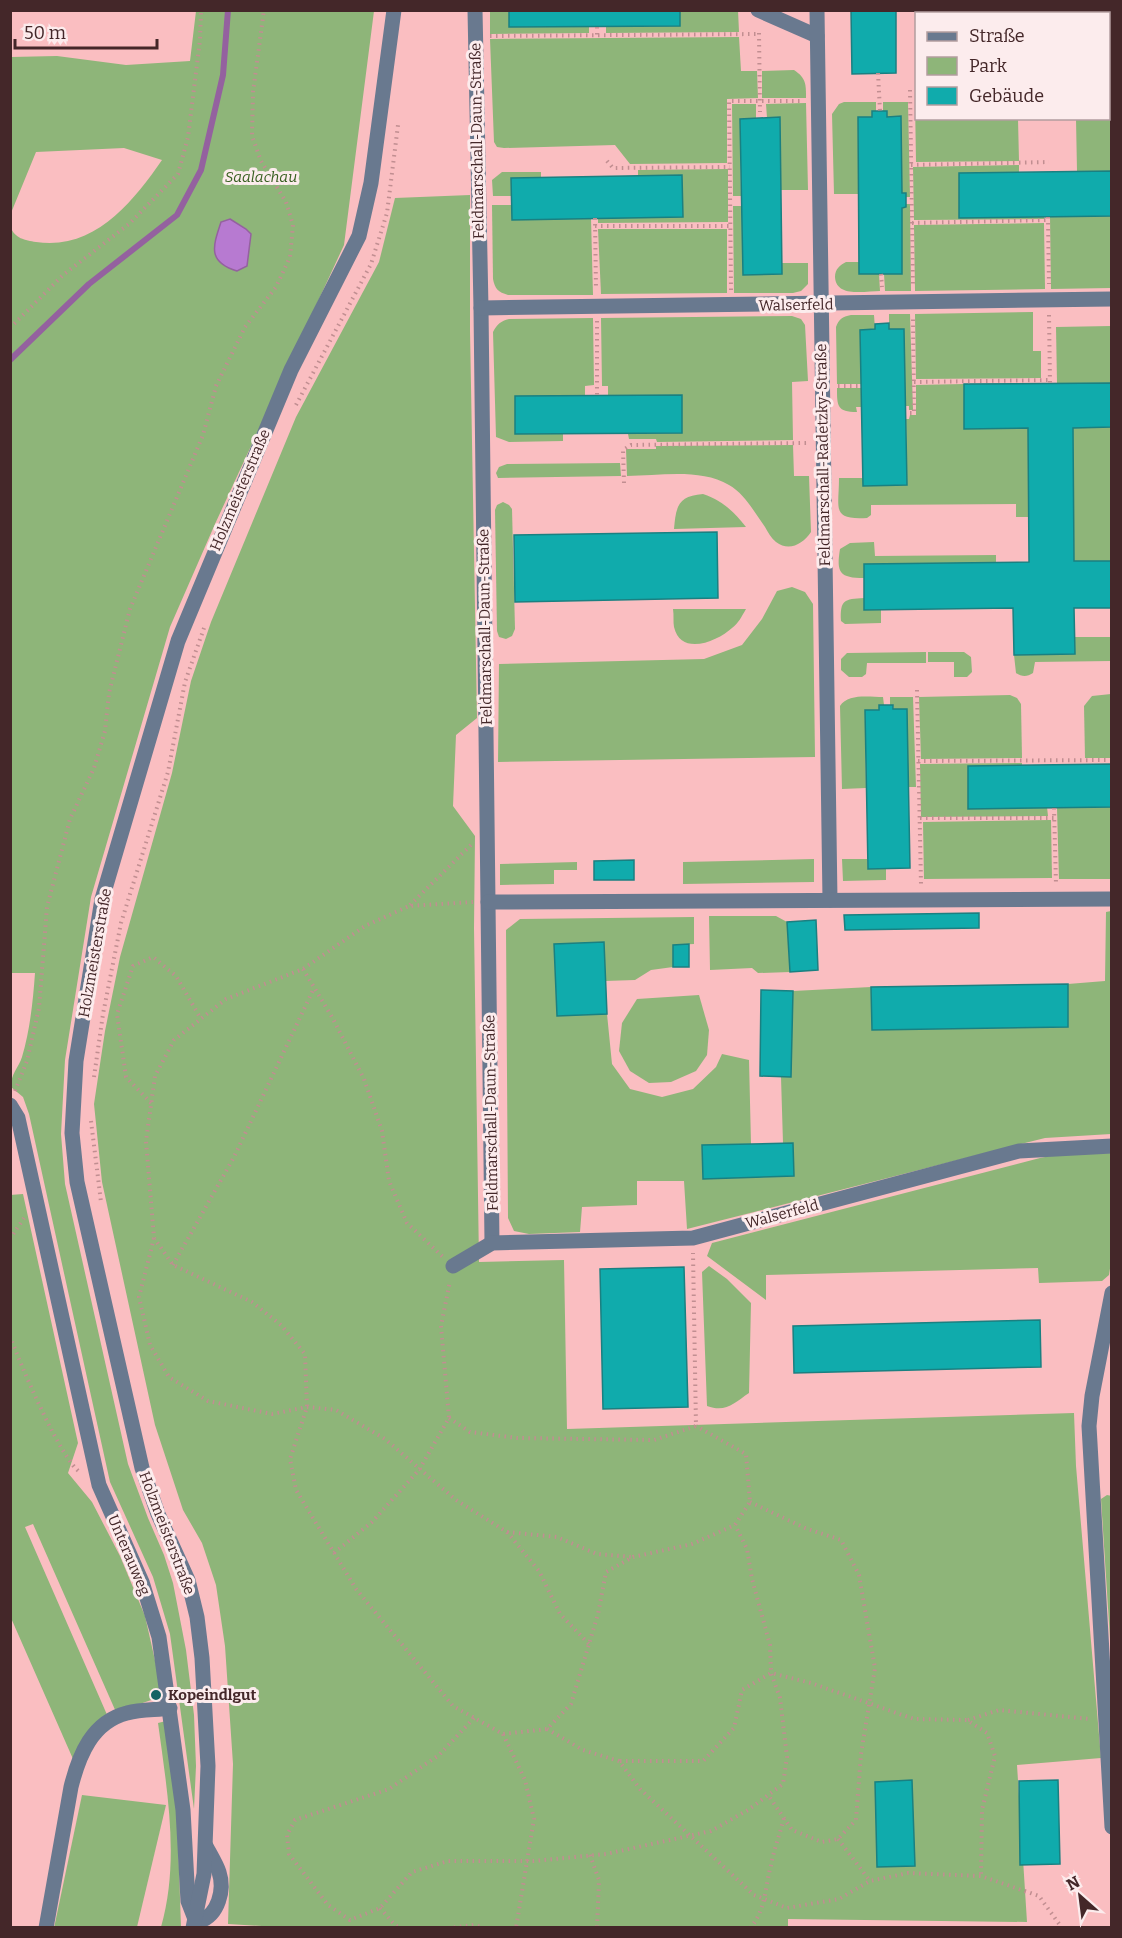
<svg xmlns="http://www.w3.org/2000/svg" width="1122" height="1938" viewBox="0 0 1122 1938" font-family="Bitter,serif">
<style>
.green{fill:#8eb579}
.water{fill:#b77ad1;stroke:#94619f;stroke-width:1.5}
.lines{fill:none;stroke-linecap:round;stroke-linejoin:round}
.stream{stroke:#94619f;stroke-width:6}
.building{fill:#10abac;stroke:#1a8081;stroke-width:1.5}
.path{stroke:#c18e91;stroke-width:4;stroke-dasharray:1.5 4.5;stroke-linecap:butt}
.minor{stroke:#69798f;stroke-width:15}
.poi-dot{fill:#146464;stroke:#fceced;stroke-width:2}
.labels{text-anchor:middle;stroke-width:6;stroke-linejoin:round;paint-order:stroke}
.street-label{font-size:15px;fill:#442729;stroke:#fceced}
.park-label{font-size:15px;font-style:italic;fill:#3a6122;stroke:#fceced}
.poi-label{font-size:15px;font-weight:bold;fill:#442729;stroke:#fceced;text-anchor:start}
</style>
<rect width="100%" height="100%" fill="#fabec1"/>
<!-- green -->
<g class="green">
<path d="M196 11H374L344 245 215 524 170 627 91 897 65 1060 61 1134 65 1184 128 1464 148 1518 164 1555 173 1583 186 1650 194 1715 196 1766 194 1809 170 1634 153 1577 110 1482 29 1114 23 1097 11 1087C11 1073 18 1069 22 1057 30 1030 33 1001 35 973H10V226C15 239 25 240 36 242 94 251 133 202 162 160L124 148 36 152 11 213V57L57 56 126 65 190 61Z"/>
<polygon points="490,11 509,11 510,27 589,27 589,33 490,34"/>
<polygon points="680,11 738,10 739,32 606,33 606,27 680,26"/>
<polygon points="739,37 741,71 757,71 758,98 727,99 727,163 630,164 615,145 504,148 497,147 494,142 490,39"/>
<path d="M794 70C806 78 806 84 806 98H762V71Z"/>
<polygon points="1109,98 1112,98 1111,171 1077,171 1076,119 1108,118"/>
<polygon points="915,101 916,101 916,118 1018,119 1019,161 916,162"/>
<polygon points="844,102 876,102 876,111 872,111 872,117 858,117 859,194 834,194 832,114 839,104"/>
<polygon points="883,102 908,102 910,197 906,197 902,193 901,117 887,117 883,111"/>
<polygon points="806,103 808,190 781,190 780,118 767,118 766,104"/>
<polygon points="732,104 756,104 756,118 740,119 741,196 733,196"/>
<polygon points="1019,165 1019,172 959,173 959,217 1044,216 1044,219 914,220 913,167"/>
<polygon points="728,169 728,222 598,223 598,218 683,216 682,175 638,176 638,170"/>
<polygon points="502,172 541,172 541,177 512,178 512,196 493,196 492,180"/>
<polygon points="470,195 470,331 477,718 456,735 453,806 475,836 474,928 479,1262 564,1260 567,1429 1074,1413 1076,1466 1101,1758 1017,1765 1027,1922 788,1919 788,1928 294,1928 228,1924 233,1764 225,1646 216,1585 202,1543 183,1510 155,1425 102,1182 94,1104 105,1031 120,957 172,773 191,681 211,622 296,417 379,262 395,198"/>
<polygon points="906,204 910,204 911,291 885,291 884,274 902,274 902,208 906,207"/>
<path d="M492 205H512L591 218 593 295H508C498 292 495 289 493 279Z"/>
<polygon points="733,206 742,206 743,275 782,274 782,263 808,263 808,284 801,291 793,293 734,293"/>
<polygon points="1111,216 1111,288 1051,289 1050,217"/>
<polygon points="1044,223 1045,289 915,291 914,225"/>
<polygon points="598,229 727,229 727,293 601,294"/>
<path d="M846 262H859L860 274H879L880 291C866 291 836 298 835 277 835 269 840 265 846 262Z"/>
<polygon points="1033,312 1033,351 1041,351 1041,378 916,379 915,314"/>
<polygon points="889,314 910,314 913,410 909,410 909,406 905,406 904,329 889,329"/>
<path d="M851 315H874L875 329 860 330 861 384H837L836 327C839 319 842 317 851 315Z"/>
<polygon points="792,316 801,319 805,325 808,381 792,382 793,440 657,442 656,439 629,439 628,434 682,433 682,395 608,396 608,386 602,386 601,318"/>
<path d="M593 318 594 385 585 386V396L515 397V434H563V441L509 442 496 437 493 332C497 324 501 321 509 319Z"/>
<polygon points="1111,326 1111,383 1057,383 1056,327"/>
<path d="M964 384V429L1028 428 1029 517H1016V504L871 505V515L867 518C831 520 839 509 839 478H863L864 486 907 485 906 419H909L910 415H916V385Z"/>
<path d="M837 388H862V407H856L857 412C837 412 837 406 837 388Z"/>
<polygon points="1111,427 1111,561 1074,561 1073,428"/>
<path d="M793 445 794 476H809L811 532C803 544 789 552 776 542 771 538 768 532 765 527 754 512 745 494 729 485 700 468 659 476 627 476L626 449H656V446Z"/>
<polygon points="620,463 621,476 498,478 496,473 499,467 507,464"/>
<path d="M703 494C723 501 733 511 746 527L674 529C676 506 678 496 703 494Z"/>
<polygon points="503,502 509,505 512,509 515,629 512,636 506,639 499,637 497,631 495,510 497,505"/>
<path d="M874 542 875 556 996 555V563L864 564V578C840 578 836 573 840 549L850 543Z"/>
<polygon points="792,587 805,592 813,604 815,757 498,762 499,664 704,659 742,645 762,619 777,591"/>
<path d="M864 598V610H881V623L845 624 841 621C840 600 844 599 864 598Z"/>
<path d="M673 609H746C742 616 738 624 732 628 718 641 681 657 674 627 673 622 674 615 673 609Z"/>
<path d="M1075 637H1111V661L1035 662 1033 673C1027 677 1022 677 1016 673L1014 655 1075 654Z"/>
<polygon points="926,652 926,663 867,663 866,674 862,677 849,677 841,670 841,659 847,653"/>
<polygon points="928,652 964,652 971,657 972,672 967,677 954,677 954,662 928,662"/>
<polygon points="1111,694 1111,758 1085,758 1084,706 1092,696"/>
<polygon points="1010,695 1017,698 1021,704 1022,758 921,759 919,697"/>
<path d="M883 697 884 705H879V710H865L866 788 842 789 840 706C848 693 870 697 883 697Z"/>
<polygon points="890,697 913,697 916,787 908,787 893,705 890,705"/>
<polygon points="1022,763 1022,766 968,767 968,808 1047,807 1048,816 921,817 920,764"/>
<polygon points="1111,807 1111,879 1059,879 1057,808"/>
<polygon points="1051,820 1052,878 924,879 923,822"/>
<polygon points="814,859 814,882 683,884 683,862"/>
<polygon points="842,859 867,859 868,869 886,869 886,880 843,881"/>
<polygon points="577,862 577,870 554,870 554,884 500,885 500,864"/>
<polygon points="1111,911 1111,1134 1045,1138 687,1229 684,1181 637,1181 637,1205 582,1207 580,1232 529,1234 514,1231 508,1218 506,930 520,919 694,917 694,944 673,945 673,967 651,970 635,980 605,981 554,945 557,1016 607,1014 612,1064 630,1089 662,1097 693,1089 716,1067 722,1054 749,1060 751,1144 702,1146 703,1179 794,1176 793,1143 783,1143 781,1077 791,1076 793,991 871,987 872,1030 1068,1027 1068,984 1105,981 1106,912"/>
<polygon points="709,916 776,916 787,922 790,972 758,973 752,968 710,970"/>
<polygon points="699,995 709,1030 707,1055 696,1071 671,1082 649,1083 630,1071 619,1051 622,1023 637,999"/>
<polygon points="1111,1153 1111,1262 1109,1275 1102,1281 1039,1283 1038,1268 766,1275 766,1300 707,1256 712,1243 1040,1158 1061,1154"/>
<polygon points="23,1194 78,1443 68,1473 92,1502 120,1556 145,1616 163,1696 116,1712 33,1524 25,1527 108,1717 73,1759 11,1618 10,1195"/>
<path d="M709 1266 727 1279 751 1303 749 1393C734 1403 726 1413 707 1406L702 1272Z"/>
<polygon points="1107,1495 1112,1496 1111,1654 1101,1499"/>
<path d="M166 1721 177 1810 181 1927H161C180 1861 167 1790 158 1723Z"/>
<polygon points="82,1795 166,1805 137,1927 54,1928"/>
</g>
<!-- water -->
<path class="water" d="M230 219 246 229 251 234 247 266 237 271C207 262 213 246 221 222Z"/>
<g class="lines">
<!-- stream -->
<polyline class="stream" points="10,360 89,284 177,215 201,170 223,75 228,10"/>
</g>
<!-- building -->
<g class="building">
<polygon points="509,10 680,10 680,26 509,27"/>
<polygon points="851,10 896,10 896,73 852,74"/>
<polygon points="872,111 887,111 887,117 901,116 902,193 906,193 906,207 902,208 902,274 859,274 858,117 872,117"/>
<polygon points="780,117 782,274 743,275 740,119"/>
<polygon points="1112,171 1112,216 959,218 959,173"/>
<polygon points="682,175 683,217 512,220 511,178"/>
<polygon points="889,323 889,329 904,329 907,485 863,486 860,330 875,329 875,324"/>
<polygon points="1112,383 1112,427 1073,428 1074,561 1112,561 1112,608 1074,608 1075,654 1014,655 1013,608 864,610 864,564 1029,562 1028,428 964,429 964,384"/>
<polygon points="682,395 682,433 515,434 515,396"/>
<polygon points="717,532 718,598 515,602 514,535"/>
<polygon points="879,705 893,705 893,709 907,709 910,868 868,869 865,710 879,710"/>
<polygon points="1112,764 1112,807 968,809 968,766"/>
<polygon points="634,860 634,880 594,880 594,861"/>
<polygon points="979,913 979,928 845,930 844,915"/>
<polygon points="816,920 818,970 790,972 787,922"/>
<polygon points="604,942 607,1014 557,1016 554,944"/>
<polygon points="689,944 689,967 673,967 673,945"/>
<polygon points="1068,984 1068,1027 872,1030 871,987"/>
<polygon points="761,990 793,991 791,1077 760,1076"/>
<polygon points="793,1143 794,1176 703,1179 702,1145"/>
<polygon points="684,1267 688,1407 603,1409 600,1269"/>
<polygon points="1040,1320 1041,1367 794,1373 793,1326"/>
<polygon points="912,1780 915,1866 877,1867 875,1782"/>
<polygon points="1058,1780 1060,1864 1020,1865 1019,1781"/>
</g>
<g class="lines">
<!-- path -->
<g class="path">
<polyline points="597,27 597,35"/>
<polyline points="759,33 760,112"/>
<polyline points="490,36 759,34"/>
<polyline points="878,73 880,111"/>
<polyline points="910,90 913,287"/>
<polyline points="607,161 613,168 730,167"/>
<polyline points="911,165 1049,162"/>
<polyline points="1048,217 1049,284"/>
<polyline points="595,218 596,290"/>
<polyline points="912,223 1048,220"/>
<polyline points="595,226 730,226"/>
<polyline points="881,274 882,287"/>
<polyline points="731,290 729,101 803,101"/>
<polyline points="1049,315 1050,383"/>
<polyline points="597,321 597,396"/>
<polyline points="10,328 63,275 129,224 178,174 188,137 200,40 201,10"/>
<polyline points="914,382 1050,380"/>
<polyline points="838,386 861,386"/>
<polyline points="296,405 371,264 387,213 398,125"/>
<polyline points="910,413 914,413 913,316"/>
<polyline points="624,483 623,450 631,445 807,443"/>
<polyline points="917,690 921,884"/>
<polyline points="918,761 1112,760"/>
<polyline points="1054,808 1056,884"/>
<polyline points="920,818 1054,818"/>
<polyline points="473,902 409,906 365,926 303,969 226,999 174,1040 155,1076 146,1141 154,1238 173,1265 252,1302 281,1325 305,1354 307,1407 290,1459 296,1490 356,1589 453,1706 503,1734 547,1729 571,1704 598,1614 606,1572 633,1557 692,1544 735,1525 750,1502 746,1454 696,1426"/>
<polyline points="410,905 471,845"/>
<polyline points="303,969 332,1017 364,1079 382,1131 389,1181 407,1223 443,1257"/>
<polyline points="94,1077 103,1014 121,923 168,772 185,682 204,628"/>
<polyline points="15,1091 27,1061 39,1008 47,907 70,819 94,768 105,731 109,693 130,609 203,435 216,386 245,327 276,287 290,257 293,225 286,202 261,161 252,136 253,92 264,10"/>
<polyline points="151,1103 126,1077 117,1014 133,966 153,957 176,976 201,1019"/>
<polyline points="91,1121 101,1202"/>
<polyline points="154,1238 139,1297 150,1345 169,1377 208,1401 272,1414 307,1407 336,1410 385,1439 456,1500 507,1532 539,1571 560,1614 589,1644"/>
<polyline points="10,1239 24,1218"/>
<polyline points="173,1265 234,1157 314,988"/>
<path d="M10 1336C19 1361 61 1461 81 1473"/>
<polyline points="449,1418 470,1432 517,1438 654,1440 696,1426 693,1253"/>
<polyline points="750,1502 805,1528 841,1540 859,1575 875,1668 861,1754 856,1820 838,1839 822,1842 792,1830 768,1795"/>
<polyline points="507,1532 557,1537 597,1554 633,1557"/>
<polyline points="334,1553 372,1522 419,1470 449,1418 441,1326 450,1281"/>
<polyline points="474,1718 439,1755 389,1789 295,1820 287,1835 289,1854 328,1905 350,1920 380,1908 412,1872 448,1861 534,1861 606,1854 711,1831 748,1810 783,1784 787,1757 780,1698 771,1673 770,1645 752,1579 747,1549 735,1525"/>
<polyline points="968,1720 999,1710 1090,1719"/>
<polyline points="547,1729 583,1750 619,1761 640,1789 754,1895 787,1908 839,1899 870,1881 908,1873 981,1876 1039,1896 1062,1928"/>
<polyline points="503,1734 525,1780 534,1819 516,1928"/>
<polyline points="620,1761 703,1761 734,1728 742,1690 771,1673 811,1683 914,1719 967,1720 987,1733 995,1756 982,1810 981,1876"/>
<polyline points="838,1839 870,1881"/>
<polyline points="590,1855 599,1880 597,1928"/>
<polyline points="380,1908 395,1925 400,1928"/>
<polyline points="448,1928 475,1925 483,1928"/>
<path d="M750 1928C766 1910 765 1887 771 1865 774 1849 780 1834 784 1818"/>
</g>
<!-- minor -->
<g class="minor">
<polyline points="475,10 481,308 492,1243"/>
<polyline points="758,10 817,36"/>
<polyline points="817,10 830,900"/>
<polyline points="481,308 1112,299"/>
<polyline points="488,902 1112,899"/>
<polyline points="10,1105 18,1118 99,1485 142,1582 159,1637 183,1810 188,1901 195,1919"/>
<polyline points="453,1266 492,1243 693,1238 1019,1151 1112,1146"/>
<polyline points="1112,1293 1092,1396 1089,1426 1112,1827"/>
<path d="M195 1919 200 1921C218 1915 225 1890 219 1872 216 1863 210 1854 206 1846"/>
<path d="M46 1928 71 1787C79 1755 92 1722 127 1713 141 1709 156 1710 170 1708"/>
<polyline points="193,1928 204,1874 208,1766 202,1658 197,1617 188,1580 158,1514 142,1468 77,1182 72,1133 76,1061 102,899 178,641 291,370 359,236 371,183 394,10"/>
</g>
</g>
<!-- markers -->
<circle class="poi-dot" cx="156" cy="1695" r="6"/>
<g class="labels">
<!-- street labels -->
<g class="street-label">
<text transform="translate(477 141) rotate(-91)" y="5">Feldmarschall-Daun-Straße</text>
<text transform="translate(796 305) rotate(-1)" y="5">Walserfeld</text>
<text transform="translate(823 455) rotate(-91)" y="5">Feldmarschall-Radetzky-Straße</text>
<text transform="translate(240 490) rotate(-67)" y="5">Holzmeisterstraße</text>
<text transform="translate(485 627) rotate(-91)" y="5">Feldmarschall-Daun-Straße</text>
<text transform="translate(95 953) rotate(-80)" y="5">Holzmeisterstraße</text>
<text transform="translate(491 1113) rotate(-91)" y="5">Feldmarschall-Daun-Straße</text>
<text transform="translate(782 1214) rotate(-15)" y="5">Walserfeld</text>
<text transform="translate(167 1533) rotate(69)" y="5">Holzmeisterstraße</text>
<text transform="translate(129 1555) rotate(67)" y="5">Unterauweg</text>
</g>
<!-- park labels -->
<g class="park-label">
<text x="261" y="182">Saalachau</text>
</g>
<!-- poi labels -->
<g class="poi-label">
<text x="168" y="1700">Kopeindlgut</text>
</g>
</g>
<!-- border -->
<rect width="1122" height="1938" fill="none" stroke="#442729" stroke-width="24"/>
<!-- legend -->
<rect x="915" y="12" width="195" height="108" fill="#fceced" stroke="#b29d9f" stroke-width="1.5"/>
<rect x="927" y="32" width="30" height="9" fill="#69798f" stroke="#b29d9f" stroke-width="1.5"/>
<text x="969" y="42" font-size="18" fill="#442729">Straße</text>
<rect x="927" y="57" width="30" height="18" fill="#8eb579" stroke="#b29d9f" stroke-width="1.5"/>
<text x="969" y="72" font-size="18" fill="#442729">Park</text>
<rect x="927" y="87" width="30" height="18" fill="#10abac" stroke="#b29d9f" stroke-width="1.5"/>
<text x="969" y="102" font-size="18" fill="#442729">Gebäude</text>
<!-- north arrow -->
<g transform="translate(1080 1896) rotate(332)" stroke="#fceced" stroke-width="4.5" paint-order="stroke">
<path d="M0-4.5L10 22L0 15L-10 22Z" fill="#442729"/>
<text y="-9" font-size="16" font-weight="bold" text-anchor="middle" fill="#442729">N</text>
</g>
<!-- scale -->
<path d="M15 39v9h142v-9" fill="none" stroke="#442729" stroke-width="3"/>
<text x="24" y="39" font-size="18" fill="#442729" stroke="#fceced" stroke-width="4.5" paint-order="stroke">50 m</text>
</svg>
